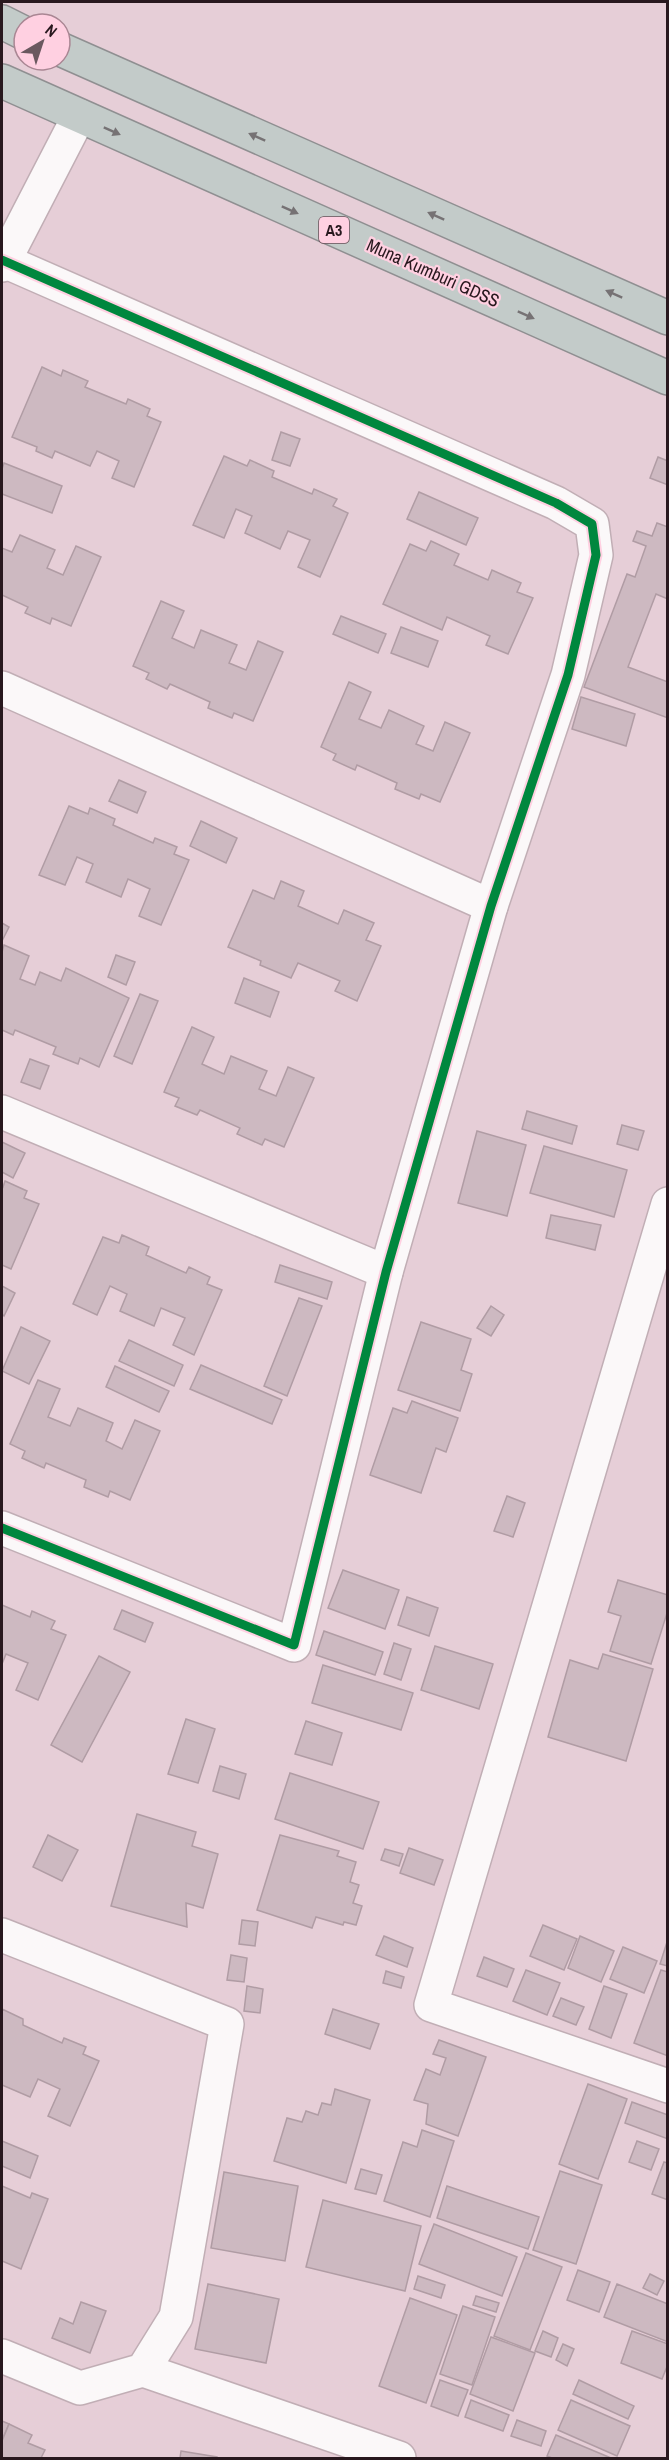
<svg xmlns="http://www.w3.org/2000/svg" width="669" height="2460" viewBox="0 0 669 2460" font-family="'Archivo Narrow',sans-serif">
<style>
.building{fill:#cdb9c1;stroke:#b09ca4;stroke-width:1.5}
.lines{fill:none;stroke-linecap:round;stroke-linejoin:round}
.street-casing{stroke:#c1aeb5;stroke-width:36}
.highway-casing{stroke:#8f8f91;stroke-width:36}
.street{stroke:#fbf8f9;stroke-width:33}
.highway{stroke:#c3cbc9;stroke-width:33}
.cycleway-casing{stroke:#ffd0e1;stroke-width:13}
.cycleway{stroke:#00873e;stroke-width:9}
.oneway{fill:#767274}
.labels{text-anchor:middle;stroke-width:4.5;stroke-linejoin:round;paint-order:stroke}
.shield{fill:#ffd0e1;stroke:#684f58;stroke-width:1.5}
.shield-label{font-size:16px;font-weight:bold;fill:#28181e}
.street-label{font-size:18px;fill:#28181e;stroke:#ffd0e1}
</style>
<rect width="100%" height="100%" fill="#e6ced7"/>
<!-- building -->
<g class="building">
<polygon points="42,367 61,376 63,370 88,381 85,387 126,404 128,399 150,409 147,416 161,422 134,487 112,478 119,461 97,451 90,466 55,451 52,458 36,451 37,447 12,437"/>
<polygon points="281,432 300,439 290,466 272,460"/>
<polygon points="224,456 247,466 250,460 274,471 272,477 312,494 314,489 337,499 333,506 348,513 320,577 298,567 310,540 288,531 280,549 245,533 252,516 236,509 224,538 193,525"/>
<polygon points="658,457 668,461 668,485 650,478"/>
<polygon points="4,463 62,486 52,513 2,494 2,469"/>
<polygon points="419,492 478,518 466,545 407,519"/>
<polygon points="657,523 668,527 668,599 656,594 628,667 668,682 668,718 584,687 627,574 635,577 646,546 633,541 637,531 652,536"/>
<polygon points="20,535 55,550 47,568 63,575 76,546 101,557 71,626 52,618 50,624 25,613 28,607 2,595 2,548 12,552"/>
<polygon points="431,541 459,554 454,565 488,580 492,570 521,583 517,592 533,598 508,654 486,645 490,636 447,617 442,630 383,604 410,544 426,551"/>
<polygon points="161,601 184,611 172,638 194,648 201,630 237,645 229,663 246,670 258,641 283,652 253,721 234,713 232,718 208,708 210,702 170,684 167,689 146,679 149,673 133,666"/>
<polygon points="341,616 386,634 378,653 333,634"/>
<polygon points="401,627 438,641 428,667 391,653"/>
<polygon points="349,682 371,692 359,719 381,728 389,710 424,726 416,744 433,751 445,722 470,733 440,802 421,794 419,799 395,789 397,783 357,765 355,770 333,760 336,754 321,747"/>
<polygon points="581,697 635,714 626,746 572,729"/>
<polygon points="119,780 146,792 137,813 109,801"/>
<polygon points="69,806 88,814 90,808 115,819 113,825 153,843 155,838 177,847 174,854 189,860 161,925 139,916 150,889 128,879 121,897 86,882 93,864 77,857 65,885 39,875"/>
<polygon points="201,821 237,838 226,863 190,846"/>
<polygon points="281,881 304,891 298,906 338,924 344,910 374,923 366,940 381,946 357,1001 335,991 340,981 298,963 291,978 260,965 261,961 228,947 253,890 274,899"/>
<polygon points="2,923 9,927 2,941"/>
<polygon points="4,945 29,956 20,979 35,985 40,972 61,981 66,968 129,998 99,1067 80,1058 78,1064 53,1054 56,1047 15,1030 13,1035 2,1030 2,952"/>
<polygon points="116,955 135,962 126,985 108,977"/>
<polygon points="244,978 279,992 270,1017 235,1003"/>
<polygon points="140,994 158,1001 132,1064 114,1056"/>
<polygon points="192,1027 214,1037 202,1064 224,1074 231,1056 267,1071 259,1089 276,1096 288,1067 314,1078 284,1147 265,1139 262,1145 237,1134 240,1128 200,1110 197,1115 175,1106 179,1098 164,1092"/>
<polygon points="30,1059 49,1066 40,1089 21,1082"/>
<polygon points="527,1111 577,1126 572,1144 522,1129"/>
<polygon points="622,1125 644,1131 638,1150 617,1144"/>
<polygon points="477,1131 526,1145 507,1216 458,1203"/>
<polygon points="2,1142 25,1153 13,1178 2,1172"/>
<polygon points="544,1146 627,1170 614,1217 530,1193"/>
<polygon points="5,1181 27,1191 24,1198 39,1204 11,1269 2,1265 2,1186 3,1187"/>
<polygon points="551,1215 601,1225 595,1250 546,1238"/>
<polygon points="122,1235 149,1247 146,1255 186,1273 189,1267 210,1277 207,1284 222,1290 194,1355 173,1345 185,1318 161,1308 154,1326 120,1311 127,1294 110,1286 97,1315 73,1304 103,1237 119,1243"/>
<polygon points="280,1265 332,1282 327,1299 275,1282"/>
<polygon points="2,1286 15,1293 4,1316 2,1314"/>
<polygon points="299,1298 322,1306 287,1396 264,1386"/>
<polygon points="491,1306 504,1315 491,1336 477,1328"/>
<polygon points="421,1322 471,1339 461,1370 472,1374 460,1411 398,1390"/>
<polygon points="21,1327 50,1341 29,1384 2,1371"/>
<polygon points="129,1340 183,1365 174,1386 119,1361"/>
<polygon points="201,1365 282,1400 272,1424 190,1389"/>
<polygon points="115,1366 169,1391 159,1412 106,1387"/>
<polygon points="38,1380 60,1389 48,1417 70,1426 78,1408 113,1423 106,1441 122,1449 135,1420 160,1431 130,1500 110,1491 108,1497 84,1487 86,1480 46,1463 44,1468 22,1458 25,1451 10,1444"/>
<polygon points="412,1401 458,1418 446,1452 436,1448 421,1493 370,1475 393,1408 407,1413"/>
<polygon points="507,1496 525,1503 513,1537 494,1531"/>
<polygon points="343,1570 399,1590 385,1629 328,1608"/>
<polygon points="618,1580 668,1595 668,1610 651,1664 610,1651 621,1616 608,1612"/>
<polygon points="407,1597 438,1608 429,1636 398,1625"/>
<polygon points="2,1605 30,1617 32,1611 55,1621 51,1629 66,1635 38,1700 16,1690 28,1663 6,1654 2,1664"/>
<polygon points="122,1610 153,1623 145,1642 114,1629"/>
<polygon points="324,1631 383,1652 375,1675 316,1655"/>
<polygon points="394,1643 411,1649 401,1680 384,1674"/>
<polygon points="435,1646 493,1664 479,1709 421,1690"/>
<polygon points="603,1654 653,1669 626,1761 548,1737 570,1660 598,1669"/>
<polygon points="99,1656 130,1672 82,1762 51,1745"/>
<polygon points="323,1665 413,1693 401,1730 312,1703"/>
<polygon points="186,1719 215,1729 198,1783 168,1774"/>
<polygon points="306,1721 342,1733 332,1765 295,1754"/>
<polygon points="220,1766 246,1774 239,1799 213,1791"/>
<polygon points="290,1773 379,1802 363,1849 275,1819"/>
<polygon points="137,1814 196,1832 192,1846 218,1854 203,1908 186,1903 187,1927 111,1906"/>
<polygon points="48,1835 78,1850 62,1881 33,1867"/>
<polygon points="280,1835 339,1851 337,1856 356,1862 350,1882 359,1885 353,1903 362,1906 356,1925 344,1922 343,1925 316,1917 312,1928 257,1910"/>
<polygon points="409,1848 443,1860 434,1885 400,1873"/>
<polygon points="385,1849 403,1854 399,1866 381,1860"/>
<polygon points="242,1920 258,1922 255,1946 239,1944"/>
<polygon points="543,1925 577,1939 564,1970 530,1956"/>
<polygon points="384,1936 413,1948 407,1967 376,1955"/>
<polygon points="580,1936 614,1951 601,1982 568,1968"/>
<polygon points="668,1939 668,1966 660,1964"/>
<polygon points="623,1947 657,1961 644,1993 610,1979"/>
<polygon points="231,1955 247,1958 244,1982 227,1980"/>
<polygon points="484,1957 514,1969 507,1987 477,1976"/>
<polygon points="526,1970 560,1983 547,2015 513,2001"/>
<polygon points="661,1970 668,1972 668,2056 634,2043"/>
<polygon points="386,1971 404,1977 401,1988 383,1983"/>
<polygon points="247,1986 263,1989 260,2013 244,2011"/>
<polygon points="604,1986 627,1994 611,2038 589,2029"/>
<polygon points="561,1998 584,2007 576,2025 553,2016"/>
<polygon points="2,2009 23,2019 23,2025 62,2043 64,2038 86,2047 83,2054 99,2061 70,2126 48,2116 60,2089 38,2079 30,2097 2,2085"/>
<polygon points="333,2009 379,2024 370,2049 325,2034"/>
<polygon points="439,2040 486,2057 458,2136 426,2124 428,2104 414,2100 426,2069 440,2075 446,2058 433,2054"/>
<polygon points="588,2084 627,2099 598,2179 559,2164"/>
<polygon points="335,2089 370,2100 346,2183 274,2161 287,2118 302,2122 306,2111 318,2115 322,2103 331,2105"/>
<polygon points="632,2102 668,2115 668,2139 625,2123"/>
<polygon points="422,2130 454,2141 430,2217 384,2201 403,2142 417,2147"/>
<polygon points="2,2141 38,2156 30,2178 2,2166"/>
<polygon points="637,2141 659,2149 651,2170 629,2162"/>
<polygon points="664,2162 668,2163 668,2200 652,2194"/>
<polygon points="361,2169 382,2175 376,2194 355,2189"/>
<polygon points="560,2171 602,2185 576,2264 533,2250"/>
<polygon points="224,2172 298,2186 285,2261 211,2248"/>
<polygon points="2,2186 30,2198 32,2193 48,2199 21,2269 2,2261"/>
<polygon points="447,2186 539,2217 528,2249 437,2218"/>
<polygon points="323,2200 421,2226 405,2291 306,2267"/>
<polygon points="434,2224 517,2257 502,2296 419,2264"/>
<polygon points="526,2253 562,2267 530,2350 494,2336"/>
<polygon points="578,2270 610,2282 599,2312 567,2300"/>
<polygon points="650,2274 664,2281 657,2295 643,2288"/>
<polygon points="418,2276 445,2285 441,2298 414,2289"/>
<polygon points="208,2284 279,2299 266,2363 195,2349"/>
<polygon points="617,2284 668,2304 668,2342 604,2317"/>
<polygon points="476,2296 499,2303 496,2312 473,2305"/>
<polygon points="410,2298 457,2315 426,2403 379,2386"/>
<polygon points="81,2302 106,2311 90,2353 52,2338 60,2318 73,2324"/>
<polygon points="463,2306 495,2317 472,2385 440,2374"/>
<polygon points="543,2331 558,2338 551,2357 535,2351"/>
<polygon points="632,2331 668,2344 668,2364 662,2379 621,2363"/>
<polygon points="491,2337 535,2353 513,2411 470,2394"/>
<polygon points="563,2344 574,2349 567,2366 556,2360"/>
<polygon points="440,2380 468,2390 458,2416 431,2406"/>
<polygon points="579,2380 634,2406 628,2419 573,2394"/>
<polygon points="471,2400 509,2415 503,2431 465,2417"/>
<polygon points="571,2400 630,2426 617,2456 558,2430"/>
<polygon points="517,2420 546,2431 541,2446 511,2436"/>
<polygon points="2,2421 9,2424 2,2440"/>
<polygon points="9,2424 32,2435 28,2443 45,2450 41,2458 2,2458 2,2441"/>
<polygon points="556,2435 611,2458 552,2458 547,2456"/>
<polygon points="181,2451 217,2457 217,2458 180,2458"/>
</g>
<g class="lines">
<defs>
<g id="street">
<polyline points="2,260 556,503 592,524 596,555 568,675 491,906 386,1272 294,1645 2,1528"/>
<polyline points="2,265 79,116"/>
<polyline points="2,688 491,906"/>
<polyline points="2,1112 386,1272"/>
<polyline points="668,1204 431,2005 668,2086"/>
<polyline points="2,1935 227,2024 176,2317 143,2370 80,2388 2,2356"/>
<polyline points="143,2370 399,2458"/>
</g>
<g id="highway">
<polyline points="2,22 24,33"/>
<polyline points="60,49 668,318"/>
<polyline points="2,81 668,378"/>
</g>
</defs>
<!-- street casing -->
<use href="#street" class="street-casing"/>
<!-- highway casing -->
<use href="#highway" class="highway-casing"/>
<!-- street -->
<use href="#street" class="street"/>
<!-- highway -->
<use href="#highway" class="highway"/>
<defs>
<polyline id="cycleway" points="2,260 556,503 592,524 596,555 568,675 491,906 386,1272 294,1645 2,1528"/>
</defs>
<!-- cycleway casing -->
<use href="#cycleway" class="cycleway-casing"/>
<!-- cycleway -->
<use href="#cycleway" class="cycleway"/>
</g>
<!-- one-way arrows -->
<defs><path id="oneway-solid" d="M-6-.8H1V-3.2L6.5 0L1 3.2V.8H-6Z" transform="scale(1.5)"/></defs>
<g class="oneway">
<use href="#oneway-solid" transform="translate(112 131) rotate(24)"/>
<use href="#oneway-solid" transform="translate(257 137) rotate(-156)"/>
<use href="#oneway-solid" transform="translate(290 210) rotate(24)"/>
<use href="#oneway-solid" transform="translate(436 216) rotate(-156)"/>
<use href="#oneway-solid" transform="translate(614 294) rotate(-156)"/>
<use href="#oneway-solid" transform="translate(526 315) rotate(24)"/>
</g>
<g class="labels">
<!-- shield labels -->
<rect class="shield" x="319" y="217" width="30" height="26" rx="4.5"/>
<g class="shield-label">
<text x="334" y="236">A3</text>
</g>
<!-- street labels -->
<g class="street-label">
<text transform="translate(433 273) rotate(24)" y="6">Muna Kumburi GDSS</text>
</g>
</g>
<!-- border -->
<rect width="669" height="2460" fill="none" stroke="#28181e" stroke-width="6"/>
<!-- north arrow -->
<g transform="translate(42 42) rotate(39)"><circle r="28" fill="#ffd0e1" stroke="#a98693" stroke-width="1.5"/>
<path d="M0-4.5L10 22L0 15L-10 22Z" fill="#6a585f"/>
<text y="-9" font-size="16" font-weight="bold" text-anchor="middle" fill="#28181e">N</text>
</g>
</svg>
